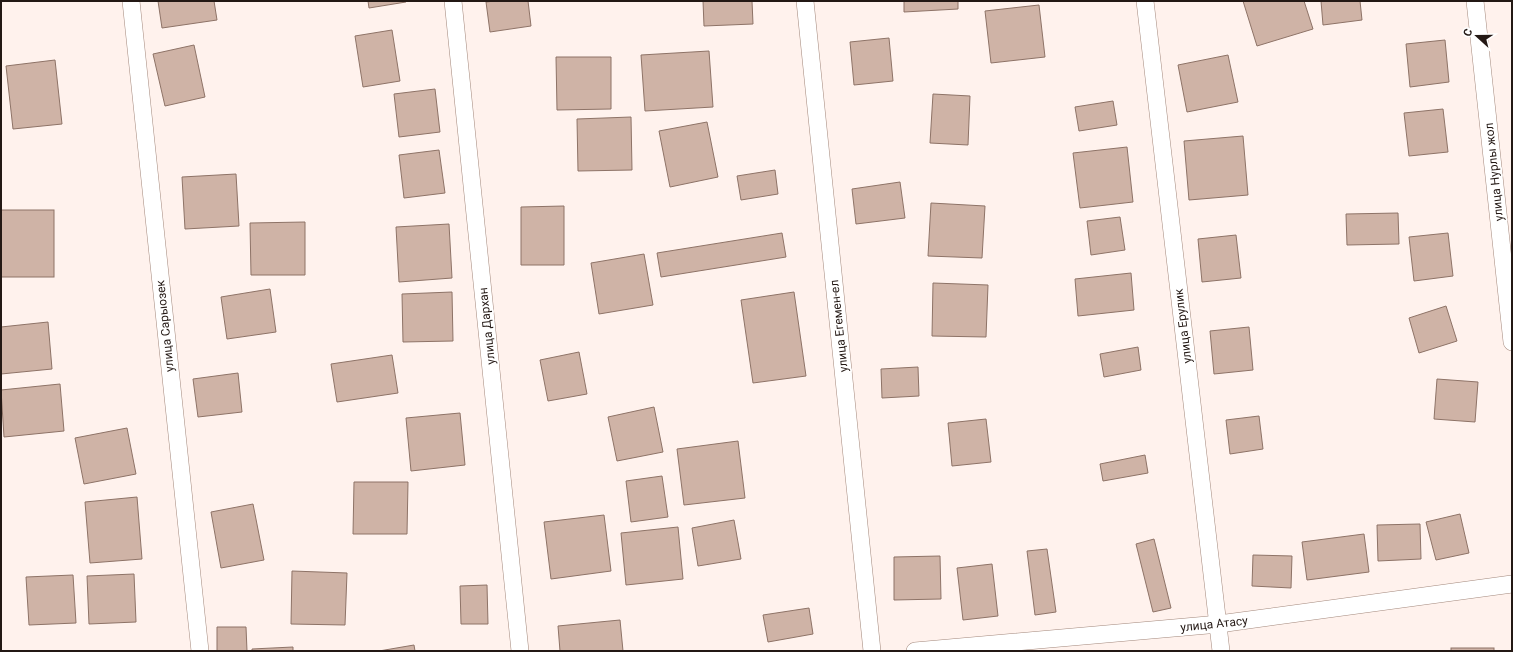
<svg xmlns="http://www.w3.org/2000/svg" width="1513" height="652" viewBox="0 0 1513 652" font-family="Roboto,sans-serif">
<style>
.building{fill:#cfb3a6;stroke:#8e7367}
.lines{fill:none;stroke-linecap:round;stroke-linejoin:round}
.street-casing{stroke:#a3887c;stroke-width:18}
.street{stroke:#fff;stroke-width:17}
.labels{text-anchor:middle;stroke-width:3.5;stroke-linejoin:round;paint-order:stroke}
.street-label{font-size:12px;fill:#231814;stroke:#fff}
</style>
<rect width="100%" height="100%" fill="#fff2ed"/>
<!-- building -->
<g class="building">
<polygon points="158,1 214,1 217,20 162,28"/>
<polygon points="368,1 405,1 406,2 369,8"/>
<polygon points="495,1 528,1 531,26 490,32 486,2"/>
<polygon points="703,1 752,1 753,24 704,26"/>
<polygon points="904,1 958,1 958,9 904,12"/>
<polygon points="1243,1 1304,1 1313,29 1257,46"/>
<polygon points="1321,1 1360,1 1362,20 1323,25"/>
<polygon points="1039,5 1045,57 991,63 985,11"/>
<polygon points="392,30 400,81 363,87 355,36"/>
<polygon points="889,38 893,81 854,85 850,42"/>
<polygon points="1445,40 1449,82 1410,87 1406,44"/>
<polygon points="194,45 205,97 165,106 153,54"/>
<polygon points="709,51 713,107 645,111 641,55"/>
<polygon points="1228,55 1238,102 1187,112 1178,65"/>
<polygon points="556,57 611,57 611,109 557,110"/>
<polygon points="55,60 62,124 13,129 6,66"/>
<polygon points="435,89 440,132 399,137 394,94"/>
<polygon points="933,94 970,96 968,145 930,143"/>
<polygon points="1113,101 1117,125 1079,131 1075,107"/>
<polygon points="1443,109 1448,152 1409,156 1404,113"/>
<polygon points="631,117 632,170 578,171 577,119"/>
<polygon points="707,122 718,177 670,187 659,131"/>
<polygon points="1243,136 1248,195 1189,200 1184,141"/>
<polygon points="1127,147 1133,202 1080,208 1073,153"/>
<polygon points="439,150 445,193 404,198 399,155"/>
<polygon points="775,170 778,194 741,200 737,176"/>
<polygon points="236,174 239,226 185,229 182,177"/>
<polygon points="900,182 905,218 856,224 852,189"/>
<polygon points="931,203 985,206 982,258 928,256"/>
<polygon points="564,206 564,265 521,265 521,207"/>
<rect x="1" y="210" width="53" height="67"/>
<polygon points="1398,213 1399,244 1347,245 1346,214"/>
<polygon points="1120,217 1125,250 1091,255 1087,221"/>
<polygon points="305,222 305,275 251,275 250,223"/>
<polygon points="449,224 452,278 399,282 396,227"/>
<polygon points="782,233 786,257 661,277 657,253"/>
<polygon points="1448,233 1453,276 1414,281 1409,237"/>
<polygon points="1236,235 1241,278 1202,282 1198,239"/>
<polygon points="644,254 653,305 599,314 591,263"/>
<polygon points="1131,273 1134,310 1078,316 1075,279"/>
<polygon points="933,283 988,285 986,337 932,336"/>
<polygon points="270,289 276,332 227,339 221,297"/>
<polygon points="452,292 453,341 403,342 402,294"/>
<polygon points="794,292 806,376 753,383 741,300"/>
<polygon points="1446,306 1457,341 1419,353 1409,318"/>
<polygon points="48,322 52,369 1,374 1,327"/>
<polygon points="1249,327 1253,370 1214,374 1210,331"/>
<polygon points="1138,347 1141,370 1104,377 1100,354"/>
<polygon points="579,352 587,394 548,401 540,360"/>
<polygon points="392,355 398,393 337,402 331,364"/>
<polygon points="918,367 919,396 882,398 881,369"/>
<polygon points="238,373 242,412 198,417 193,379"/>
<polygon points="1437,379 1478,382 1475,422 1434,419"/>
<polygon points="60,384 64,431 4,437 1,390"/>
<polygon points="654,407 663,452 617,461 608,417"/>
<polygon points="460,413 465,465 411,471 406,418"/>
<polygon points="1259,416 1263,449 1230,454 1226,420"/>
<polygon points="986,419 991,462 952,466 948,423"/>
<polygon points="127,428 136,474 84,484 75,438"/>
<polygon points="738,441 745,498 684,505 677,449"/>
<polygon points="1145,455 1148,473 1103,481 1100,464"/>
<polygon points="662,476 668,517 631,522 626,481"/>
<polygon points="354,482 408,482 407,534 353,534"/>
<polygon points="137,497 142,559 90,563 85,502"/>
<polygon points="253,504 264,560 221,568 211,512"/>
<polygon points="1460,514 1469,553 1436,560 1426,522"/>
<polygon points="604,515 611,571 551,579 544,522"/>
<polygon points="734,520 741,559 698,566 692,528"/>
<polygon points="1420,524 1421,559 1378,561 1377,525"/>
<polygon points="678,527 683,579 626,585 621,533"/>
<polygon points="1364,534 1369,572 1307,580 1302,542"/>
<polygon points="1154,539 1171,608 1153,612 1136,544"/>
<polygon points="1047,549 1056,612 1035,615 1027,551"/>
<polygon points="1253,555 1292,556 1291,588 1252,586"/>
<polygon points="940,556 941,599 894,600 894,557"/>
<polygon points="992,564 998,616 963,620 957,568"/>
<polygon points="292,571 347,573 345,625 291,624"/>
<polygon points="134,574 136,622 89,624 87,576"/>
<polygon points="73,575 76,623 29,625 26,577"/>
<polygon points="487,585 488,624 461,624 460,586"/>
<polygon points="809,608 813,634 768,642 763,615"/>
<polygon points="620,620 623,651 560,651 558,626"/>
<polygon points="217,627 246,627 247,651 217,651"/>
<polygon points="414,645 415,651 379,651"/>
<polygon points="293,647 293,651 252,651 252,649"/>
<rect x="1451" y="648" width="43" height="3"/>
</g>
<g class="lines">
<defs>
<g id="street">
<polyline points="131,1 200,651"/>
<polyline points="453,1 520,651"/>
<polyline points="805,1 872,651"/>
<polyline points="1145,1 1221,651"/>
<polyline points="1475,1 1512,342"/>
<polyline points="915,651 1219,624 1512,584"/>
</g>
</defs>
<!-- street casing -->
<use href="#street" class="street-casing"/>
<!-- street -->
<use href="#street" class="street"/>
</g>
<g class="labels">
<!-- street labels -->
<g class="street-label">
<text transform="translate(1494 172) rotate(-96)" y="4">улица Нурлы жол</text>
<text transform="translate(165 326) rotate(-96)" y="4">улица Сарыозек</text>
<text transform="translate(487 326) rotate(-96)" y="4">улица Дархан</text>
<text transform="translate(839 326) rotate(-96)" y="4">улица Егемен-ел</text>
<text transform="translate(1183 326) rotate(-97)" y="4">улица Ерулик</text>
<text transform="translate(1214 624) rotate(-6)" y="4">улица Атасу</text>
</g>
</g>
<!-- border -->
<rect width="1513" height="652" fill="none" stroke="#231814" stroke-width="4"/>
<!-- north arrow -->
<g transform="translate(1477 36) rotate(291)" stroke="#ffffff" stroke-width="3" paint-order="stroke">
<path d="M0-3L7 15L0 10L-7 15Z" fill="#231814"/>
<text y="-6" font-size="11" font-weight="bold" text-anchor="middle" fill="#231814">С</text>
</g>
</svg>
